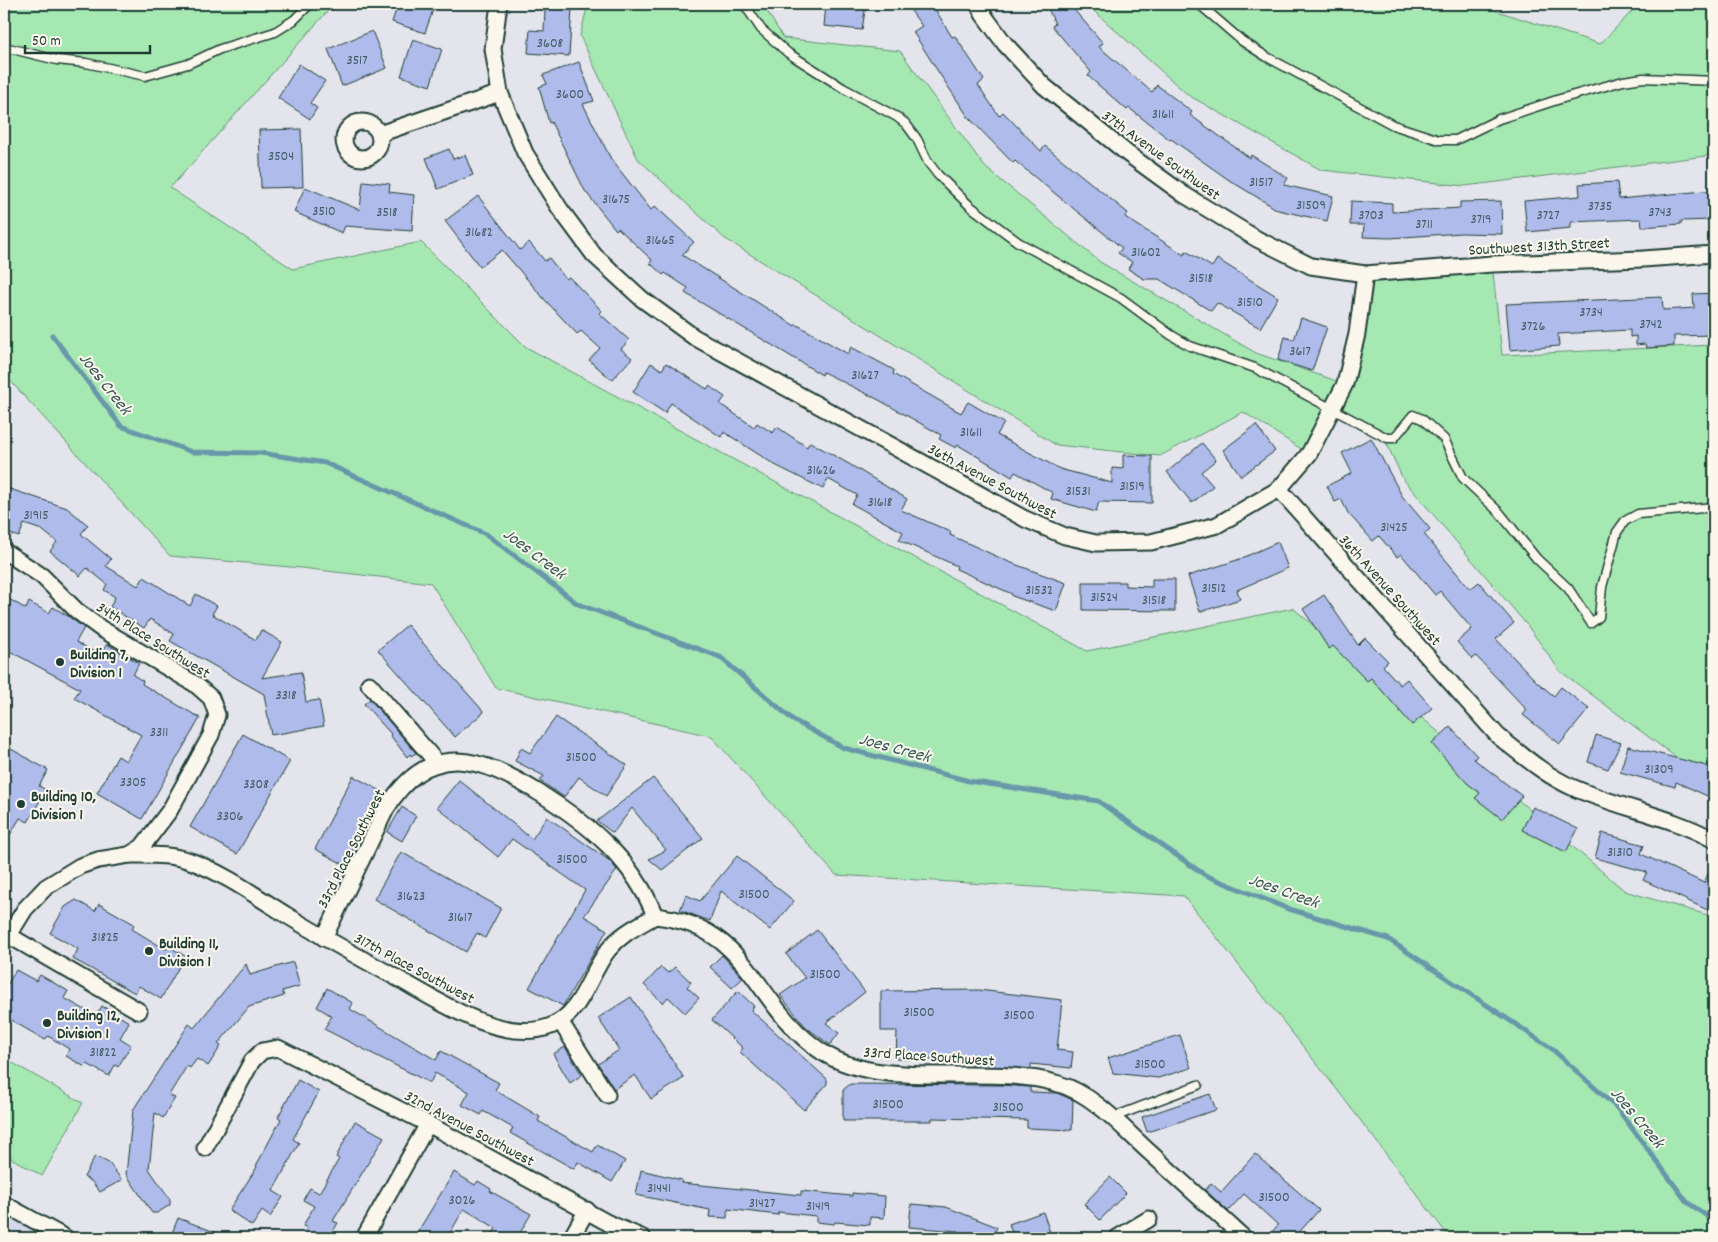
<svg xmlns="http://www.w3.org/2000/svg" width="1718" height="1242" viewBox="0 0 1718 1242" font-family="Dekko,sans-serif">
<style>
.built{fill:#d4d8ec}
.green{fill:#a6e8b2;stroke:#629273}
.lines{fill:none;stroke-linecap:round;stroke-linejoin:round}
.stream{stroke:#6797aa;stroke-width:5}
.building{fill:#aebbeb;stroke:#1f3d34}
.lane-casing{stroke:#1f3d34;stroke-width:11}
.street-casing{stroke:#1f3d34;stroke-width:19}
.lane{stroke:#fbf7ec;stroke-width:8}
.street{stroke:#fbf7ec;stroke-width:15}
.poi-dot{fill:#1f3d34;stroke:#fbf7ec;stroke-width:2}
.labels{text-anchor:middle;stroke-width:4;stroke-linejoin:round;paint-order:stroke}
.number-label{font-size:14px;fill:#435c62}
.street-label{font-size:16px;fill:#1f3d34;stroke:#fbf7ec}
.poi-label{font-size:16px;font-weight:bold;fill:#1f3d34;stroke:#fbf7ec;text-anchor:start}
.water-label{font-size:18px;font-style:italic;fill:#375b5b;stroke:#fbf7ec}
</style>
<rect width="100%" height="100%" fill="#e4e5ec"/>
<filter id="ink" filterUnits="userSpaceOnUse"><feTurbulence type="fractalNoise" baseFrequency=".02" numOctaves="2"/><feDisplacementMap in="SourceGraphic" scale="10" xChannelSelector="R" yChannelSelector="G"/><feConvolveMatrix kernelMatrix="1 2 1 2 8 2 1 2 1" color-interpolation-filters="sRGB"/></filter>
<g filter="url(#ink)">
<!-- built -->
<polygon class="built" points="4,1204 66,1238 4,1238"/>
<!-- green -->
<g class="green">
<polygon points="4,4 334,4 170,188 293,269 421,242 526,347 1087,651 1293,608 1625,891 1714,917 1714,1238 1450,1238 1335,1087 1184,896 836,875 711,736 496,688 431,583 301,568 170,556 4,374"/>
<polygon points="588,4 763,4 783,38 900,51 985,167 1100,262 1256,353 1345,384 1365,274 1492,264 1502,355 1714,345 1714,777 1693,770 1560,671 1527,625 1403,479 1385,440 1331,413 1309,454 1243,412 1160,456 1056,445 724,238 638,159 580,36"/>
<polygon points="1086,4 1475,4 1600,44 1639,4 1714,4 1714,155 1465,186 1321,170 1188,95"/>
<polygon points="4,1058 83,1103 42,1176 4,1154"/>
</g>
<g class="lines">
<!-- stream -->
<polyline class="stream" points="52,335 121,426 192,452 261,453 325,463 486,534 578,604 720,657 793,720 844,748 969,781 1098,801 1205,875 1286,908 1388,939 1551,1048 1617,1108 1687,1202 1714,1221"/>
</g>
<!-- building -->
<g class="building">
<polygon points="398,4 435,4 425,33 392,22"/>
<polygon points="826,4 866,4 862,30 824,26"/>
<polygon points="906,4 932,4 952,37 955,36 984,80 978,85 999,116 1003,112 1041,151 1045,146 1128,213 1125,217 1184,255 1186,251 1212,267 1217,259 1278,297 1260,328 1217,303 1211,311 1159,279 1144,279 1128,269 1132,262 1118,253 1122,248 1015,161 1013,163 969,118 937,70 913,32 922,26"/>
<polygon points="1046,4 1069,4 1103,43 1099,47 1152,92 1157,85 1192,112 1190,115 1250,158 1251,155 1288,178 1284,185 1333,196 1327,221 1278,210 1229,180 1171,139 1170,140 1129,108 1127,110 1088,76 1091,72 1052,26 1055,24"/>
<polygon points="545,8 572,9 569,56 528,53 530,30 544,31"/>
<polygon points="372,31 387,68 342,86 328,49"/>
<polygon points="413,39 442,49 430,86 401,76"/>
<polygon points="579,62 594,101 583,104 611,159 651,210 655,206 694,242 682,255 795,326 796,324 848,354 851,347 894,370 893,374 961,413 968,402 1004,423 997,435 1060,469 1112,483 1112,468 1123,469 1123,455 1152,456 1152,503 1099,502 1096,512 1051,499 1053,493 1015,472 1012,477 958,445 956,448 939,439 941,435 879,400 823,372 822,375 685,293 688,288 665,273 663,275 650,263 652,260 618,228 616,230 585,191 551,122 549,123 539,87 547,84 543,75"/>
<polygon points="299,64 325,81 310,103 317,108 310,119 278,98"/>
<polygon points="301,129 303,187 261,188 259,130"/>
<polygon points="449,149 453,159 465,155 473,175 438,189 426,158"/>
<polygon points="363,181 390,184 389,192 414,195 412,231 345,226 342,233 294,212 305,187 360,210"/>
<polygon points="1617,182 1619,199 1714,190 1714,220 1681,221 1681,224 1642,227 1641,219 1571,222 1571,228 1527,232 1524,201 1580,196 1579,184"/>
<polygon points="478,196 520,250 529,242 545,261 549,258 566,279 569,277 602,311 599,313 629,340 621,349 632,358 612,380 589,360 600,348 581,331 577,334 545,300 502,250 480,267 445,221"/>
<polygon points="1351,201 1392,203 1392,212 1460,208 1460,202 1501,201 1502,234 1461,233 1390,238 1363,237 1364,225 1350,225"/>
<polygon points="1714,293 1714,335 1674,336 1674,346 1646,348 1645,344 1636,345 1636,336 1630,337 1630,330 1558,334 1559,346 1510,350 1506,304 1662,297 1663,310 1694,308 1693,294"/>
<polygon points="1301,318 1327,327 1312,371 1278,360 1285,337 1294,340"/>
<polygon points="651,363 662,370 666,363 707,389 709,386 725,397 720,404 754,427 757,423 773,433 777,427 807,447 810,442 849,464 907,499 901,510 951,532 950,535 1009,562 1066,583 1056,611 1012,596 1012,594 956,569 957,566 899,540 903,532 852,504 857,495 828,479 823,489 775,465 724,432 721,437 671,403 665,413 633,392"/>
<polygon points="1256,425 1275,451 1241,476 1223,450"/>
<polygon points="1371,438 1402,496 1430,529 1424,534 1470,589 1479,582 1514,623 1496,639 1537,682 1554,696 1561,687 1589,709 1560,744 1523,715 1527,710 1476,656 1472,659 1457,642 1472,629 1440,591 1435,595 1401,554 1397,557 1379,536 1373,541 1348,513 1341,499 1335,502 1327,486 1352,473 1342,453"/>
<polygon points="1202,443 1216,460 1201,472 1213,486 1192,503 1167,472"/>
<polygon points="4,487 67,508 88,525 81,534 111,559 106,566 138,586 144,577 190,606 196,594 217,606 212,614 256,640 261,630 282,642 262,678 301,672 306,702 319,700 324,726 271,735 264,694 170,641 174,634 150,619 144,628 110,607 115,597 104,590 107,584 87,568 80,576 50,551 57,542 42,530 24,524 19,537 4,532"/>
<polygon points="1278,542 1288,568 1237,590 1240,599 1200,612 1188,576 1240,559"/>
<polygon points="1152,579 1175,579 1175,611 1083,610 1083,582 1125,582 1125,586 1152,587"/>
<polygon points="1324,595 1358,645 1365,638 1388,661 1383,666 1400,685 1407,679 1432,708 1412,725 1371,678 1367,681 1333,646 1329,649 1303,609"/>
<polygon points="4,596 26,609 29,602 49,613 53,607 68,616 84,628 76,642 100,655 107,644 139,663 133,675 143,681 142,684 200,718 142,819 97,793 118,756 126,761 141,735 74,698 80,689 4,648"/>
<polygon points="407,625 484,712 455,737 378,650"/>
<polygon points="370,699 416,753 411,756 410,754 407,757 390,735 391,734 364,704"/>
<polygon points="556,717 627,765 606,796 579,777 564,797 540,781 544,776 515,761 521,748 530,753"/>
<polygon points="1450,727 1477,756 1474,759 1522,796 1502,819 1475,798 1480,793 1467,783 1432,744"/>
<polygon points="243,734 290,761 237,854 190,827"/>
<polygon points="1596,735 1621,743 1608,769 1588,762"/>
<polygon points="4,745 48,770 39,786 46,790 28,822 20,818 4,845"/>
<polygon points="1628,746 1703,765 1714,770 1714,799 1676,782 1675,787 1620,772"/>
<polygon points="353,776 383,792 345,865 315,849"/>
<polygon points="653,778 703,838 662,870 649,859 666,850 632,808 613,833 597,821"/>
<polygon points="459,780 532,839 547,817 610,861 617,870 584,916 607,930 563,1006 529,988 585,890 512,839 498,857 437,807"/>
<polygon points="402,807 416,816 402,841 387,832"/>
<polygon points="1533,807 1578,829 1566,852 1522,830"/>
<polygon points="1602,833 1644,845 1641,854 1704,883 1714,860 1714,913 1643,880 1647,872 1595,858"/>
<polygon points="401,852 501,908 485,938 477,933 466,952 374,899"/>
<polygon points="737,856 794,901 770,930 721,891 710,921 680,910 686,895 700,901"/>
<polygon points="76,900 95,911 99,904 134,924 132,929 165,949 170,947 185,956 161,999 139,986 135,993 73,959 78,949 50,933 65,907"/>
<polygon points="817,930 865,992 826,1023 839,1033 830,1045 806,1027 780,995 805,978 786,954"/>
<polygon points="722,955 743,978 732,988 710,967"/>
<polygon points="293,962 300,986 282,991 284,996 249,1007 218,1044 221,1046 208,1066 197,1059 190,1068 187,1066 169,1095 175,1098 163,1118 155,1113 149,1169 170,1199 170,1205 157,1213 152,1213 126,1174 133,1110 189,1024 194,1028 246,964 250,975"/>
<polygon points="661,967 668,973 675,967 691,982 687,987 699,998 685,1013 668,997 663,1003 644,985"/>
<polygon points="16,970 36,981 40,975 68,991 64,998 96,1016 102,1006 129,1022 120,1038 131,1045 118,1067 115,1065 109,1076 87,1064 85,1067 66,1056 69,1049 48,1036 45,1040 4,1016 4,990"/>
<polygon points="327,988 353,1003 350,1009 436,1060 441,1051 499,1083 495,1090 540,1117 538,1121 593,1152 597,1145 625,1161 612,1182 578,1162 574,1169 510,1133 513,1128 483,1111 481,1115 462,1105 469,1092 435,1073 430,1083 324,1029 332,1016 317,1007"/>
<polygon points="979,990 1062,1000 1057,1050 1073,1052 1071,1068 1031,1064 1031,1069 972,1066 972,1061 896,1059 897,1031 881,1031 881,991"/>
<polygon points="738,991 754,1006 751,1010 827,1079 827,1084 804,1110 740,1052 743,1048 712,1020"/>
<polygon points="631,997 684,1078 651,1099 635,1075 614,1089 598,1064 619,1050 598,1018"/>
<polygon points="1180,1035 1191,1068 1158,1078 1113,1073 1108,1058"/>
<polygon points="565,1047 582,1075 570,1083 553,1054"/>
<polygon points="298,1080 319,1092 293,1139 299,1143 273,1191 283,1197 270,1217 262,1211 252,1226 229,1210 257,1167 256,1166 281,1119 278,1117"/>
<polygon points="850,1084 1001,1085 1030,1087 1030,1092 1057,1093 1073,1100 1072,1130 1027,1128 1027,1120 932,1118 932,1121 843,1121 843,1090"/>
<polygon points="1210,1094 1216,1110 1147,1132 1142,1117"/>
<polygon points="355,1121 384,1137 333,1221 338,1223 329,1238 301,1238 307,1228 303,1226 314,1206 303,1200 310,1188 319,1193 339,1159 336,1157"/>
<polygon points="1255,1154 1319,1210 1294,1238 1267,1238 1278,1225 1244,1194 1228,1211 1205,1190 1211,1183 1221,1192"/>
<polygon points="95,1156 109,1163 122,1180 100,1192 91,1181 84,1177"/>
<polygon points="641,1170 682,1180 681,1183 801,1195 801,1191 852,1196 852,1193 885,1196 884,1218 870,1217 870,1225 835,1222 834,1224 816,1222 816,1216 778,1212 778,1215 728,1209 727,1218 709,1217 710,1210 636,1195"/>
<polygon points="454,1172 475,1185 478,1181 491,1189 490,1191 531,1214 517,1238 490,1238 496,1228 464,1209 447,1238 414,1238"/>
<polygon points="1110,1177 1126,1193 1100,1220 1084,1204"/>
<polygon points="911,1204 946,1207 997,1227 992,1238 955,1238 958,1231 909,1227"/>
<polygon points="1043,1212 1052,1238 1014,1238 1009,1224"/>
<polygon points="178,1218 228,1237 228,1238 170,1238"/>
</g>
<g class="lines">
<defs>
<g id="lane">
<polyline points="744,4 761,29 788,53 843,88 897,117 906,124 917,139 928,162 938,175 970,206 1018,242 1121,298 1171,335 1190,346 1255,368 1387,438 1394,438 1413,415 1422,419 1444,439 1463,478 1499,512 1537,559 1568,588 1591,623 1599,617 1602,587 1617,532 1625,521 1638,514 1714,507"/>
<polyline points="1199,4 1242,41 1267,57 1393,125 1439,140 1456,140 1499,119 1560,99 1623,81 1643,78 1714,81"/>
<polyline points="4,47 57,60 86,63 145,76 188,64 220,49 275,32 294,20 310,4"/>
<polyline points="1111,1118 1198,1085"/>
</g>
<g id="street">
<polyline points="499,4 493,49 500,93 525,153 560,209 594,255 642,299 694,337 1025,519 1065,536 1096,543 1151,542 1217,525 1279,489 1309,454 1345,384 1357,334 1365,274"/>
<polyline points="978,4 983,14 1005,44 1044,86 1128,154 1183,194 1257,239 1311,266 1365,274 1492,264 1643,259 1714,254"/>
<circle cx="362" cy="140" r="18"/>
<polyline points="379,134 500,93"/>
<path d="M1279 489 1498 736C1522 755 1546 776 1574 788 1620 808 1670 816 1714 840"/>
<polyline points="4,551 42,576 77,611 100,628 195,684 211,698 217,715 211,735 170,810 142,847 129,855 98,860 80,866 46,887 25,909 4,943"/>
<polyline points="369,684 438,764"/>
<path d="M129 855C152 855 172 854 193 862 227 875 257 897 288 916 324 938 360 958 397 978 438 1001 503 1045 551 1026 583 1013 589 973 609 949 622 933 638 926 655 916"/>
<path d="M655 916C752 926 754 1008 822 1052 885 1093 989 1062 1059 1084 1093 1094 1121 1126 1146 1149 1179 1179 1212 1209 1244 1238"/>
<polyline points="8,935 139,1011"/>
<path d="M324 938 386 809C429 738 481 757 541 794 590 825 634 861 655 916"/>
<polyline points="560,1021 607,1095"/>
<polyline points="205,1148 252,1061 262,1051 278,1048 428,1124 608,1223 643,1238"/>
<polyline points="4,1204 66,1238"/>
<polyline points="364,1238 428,1124"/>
<polyline points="571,1238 587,1210"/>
<polyline points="1117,1238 1149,1219"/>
</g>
</defs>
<!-- lane casing -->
<use href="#lane" class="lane-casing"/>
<!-- street casing -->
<use href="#street" class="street-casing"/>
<!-- lane -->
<use href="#lane" class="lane"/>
<!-- street -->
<use href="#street" class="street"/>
</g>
</g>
<!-- markers -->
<g class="poi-dot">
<circle cx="60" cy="662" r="5"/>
<circle cx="21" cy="804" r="5"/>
<circle cx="149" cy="951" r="5"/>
<circle cx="47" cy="1023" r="5"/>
</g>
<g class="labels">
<!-- number labels -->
<g class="number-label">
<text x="550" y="47">3608</text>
<text x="357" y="64">3517</text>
<text x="570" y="98">3600</text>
<text x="1163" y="118">31611</text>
<text x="281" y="160">3504</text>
<text x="1261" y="186">31517</text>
<text x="616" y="203">31675</text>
<text x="1311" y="209">31509</text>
<text x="1600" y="210">3735</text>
<text x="324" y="215">3510</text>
<text x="387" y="216">3518</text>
<text x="1660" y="216">3743</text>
<text x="1371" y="219">3703</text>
<text x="1548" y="219">3727</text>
<text x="1481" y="223">3719</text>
<text x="1424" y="228">3711</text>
<text x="479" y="236">31682</text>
<text x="660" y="244">31665</text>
<text x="1146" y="256">31602</text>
<text x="1201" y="282">31518</text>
<text x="1250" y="306">31510</text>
<text x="1591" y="316">3734</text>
<text x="1651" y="328">3742</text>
<text x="1533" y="330">3726</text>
<text x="1300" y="355">3617</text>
<text x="865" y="379">31627</text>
<text x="971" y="436">31611</text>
<text x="821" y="474">31626</text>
<text x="1132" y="490">31519</text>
<text x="1078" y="495">31531</text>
<text x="880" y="506">31618</text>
<text x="36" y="519">31915</text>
<text x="1394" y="531">31425</text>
<text x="1214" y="592">31512</text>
<text x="1039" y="594">31532</text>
<text x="1104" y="601">31524</text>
<text x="1154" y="604">31518</text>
<text x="286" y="699">3318</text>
<text x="159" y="736">3311</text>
<text x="581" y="761">31500</text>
<text x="1659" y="773">31309</text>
<text x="133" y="786">3305</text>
<text x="256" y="788">3308</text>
<text x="230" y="820">3306</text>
<text x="1620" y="856">31310</text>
<text x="572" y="863">31500</text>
<text x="754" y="898">31500</text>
<text x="411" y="900">31623</text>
<text x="460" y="921">31617</text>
<text x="105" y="941">31825</text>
<text x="825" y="978">31500</text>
<text x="919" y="1016">31500</text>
<text x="1019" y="1019">31500</text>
<text x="103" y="1056">31822</text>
<text x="1150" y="1068">31500</text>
<text x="888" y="1108">31500</text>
<text x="1008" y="1111">31500</text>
<text x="659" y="1192">31441</text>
<text x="1274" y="1201">31500</text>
<text x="462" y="1204">3026</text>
<text x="762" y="1207">31427</text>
<text x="818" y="1210">31419</text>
</g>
<!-- street labels -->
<g class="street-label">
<text transform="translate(1162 154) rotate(36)" y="6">37th Avenue Southwest</text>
<text transform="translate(1539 245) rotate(-3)" y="6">Southwest 313th Street</text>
<text transform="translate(993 480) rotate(28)" y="6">36th Avenue Southwest</text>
<text transform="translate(1391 589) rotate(48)" y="6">36th Avenue Southwest</text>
<text transform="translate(154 639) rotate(32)" y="6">34th Place Southwest</text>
<text transform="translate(350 848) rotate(-63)" y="6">33rd Place Southwest</text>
<text transform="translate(415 967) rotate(28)" y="6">317th Place Southwest</text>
<text transform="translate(929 1055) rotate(4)" y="6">33rd Place Southwest</text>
<text transform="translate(470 1127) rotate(28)" y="6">32nd Avenue Southwest</text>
</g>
<!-- poi labels -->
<g class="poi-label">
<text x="70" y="659">Building 7,<tspan x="70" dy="18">Division 1</tspan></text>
<text x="31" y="801">Building 10,<tspan x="31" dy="18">Division 1</tspan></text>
<text x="159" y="948">Building 11,<tspan x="159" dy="18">Division 1</tspan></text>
<text x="57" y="1020">Building 12,<tspan x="57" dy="18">Division 1</tspan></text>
</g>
<!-- water labels -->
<g class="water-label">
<text transform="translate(106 383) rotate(52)" y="6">Joes Creek</text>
<text transform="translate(535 553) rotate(37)" y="6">Joes Creek</text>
<text transform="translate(895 747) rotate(15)" y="6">Joes Creek</text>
<text transform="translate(1284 890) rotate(20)" y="6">Joes Creek</text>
<text transform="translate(1638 1117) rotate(50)" y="6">Joes Creek</text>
</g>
</g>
<!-- margin -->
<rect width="1718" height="1242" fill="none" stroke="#fbf7ec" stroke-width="20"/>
<rect x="10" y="10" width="1698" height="1222" fill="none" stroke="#1f3d34" stroke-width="2" filter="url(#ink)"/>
<!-- scale -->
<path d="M25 45v8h125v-8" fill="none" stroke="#1f3d34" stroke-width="2.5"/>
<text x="32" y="45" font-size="15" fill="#1f3d34" stroke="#fbf7ec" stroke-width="4" paint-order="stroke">50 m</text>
</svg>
